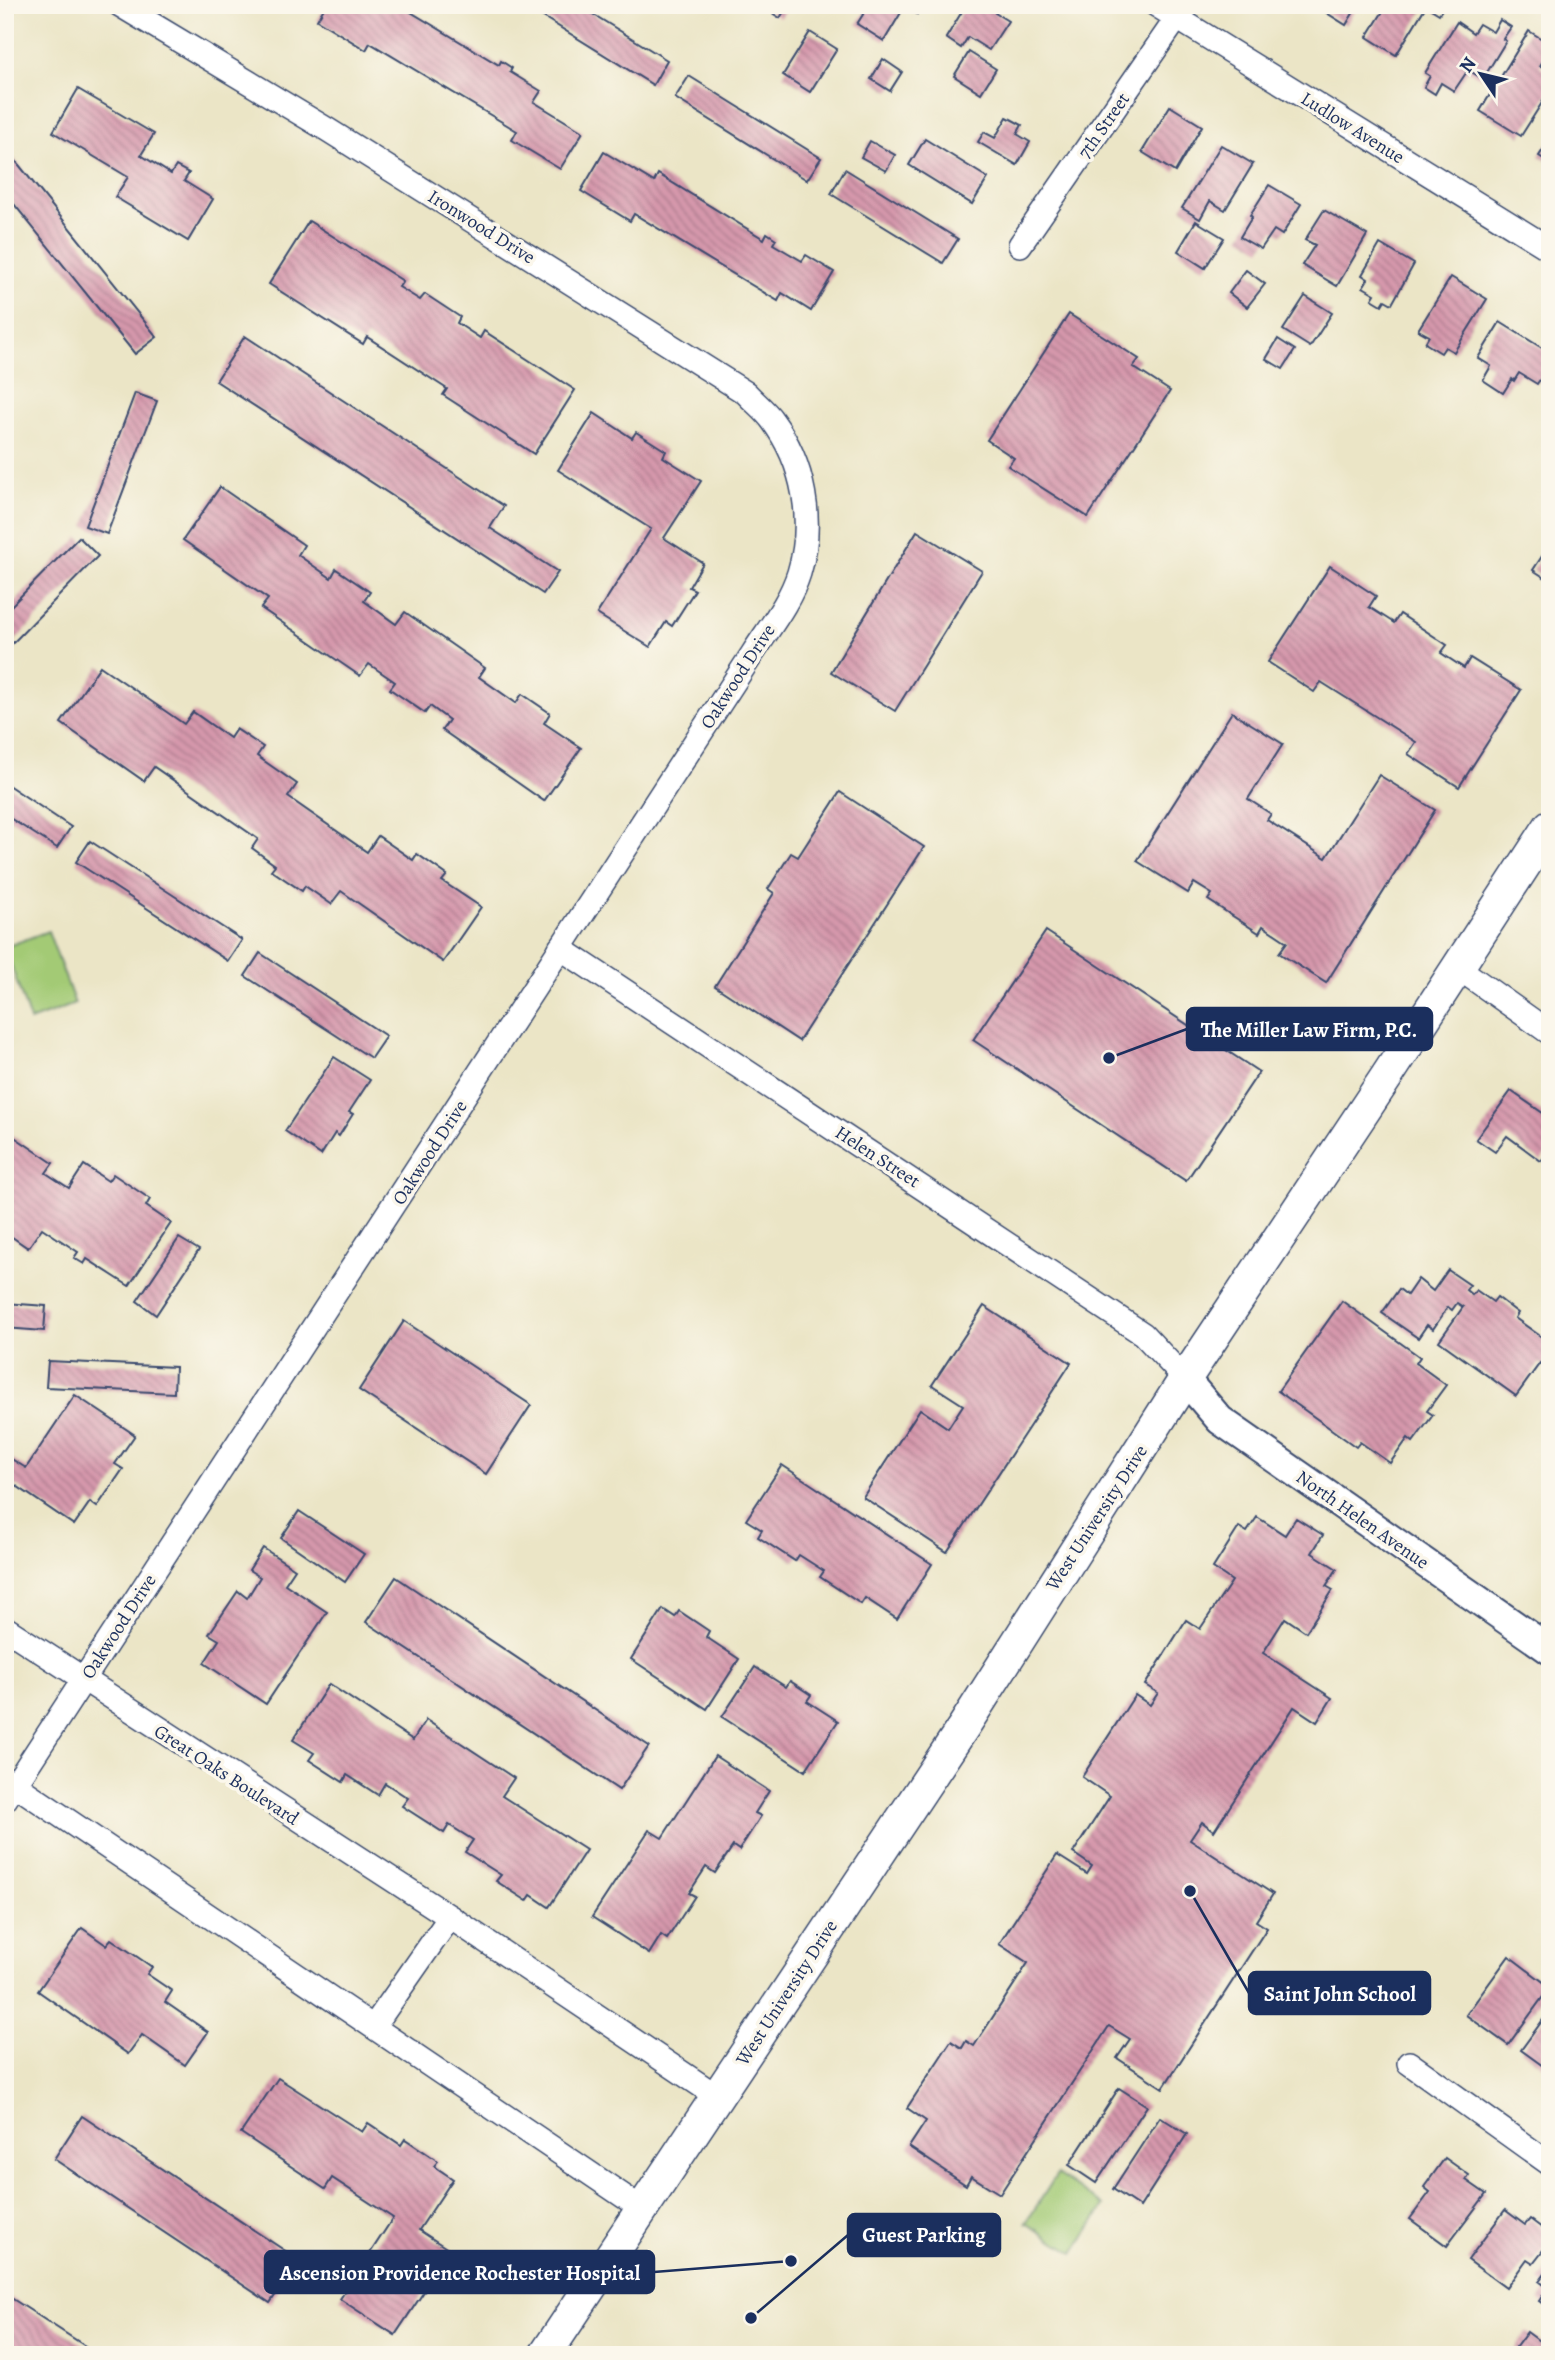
<svg xmlns="http://www.w3.org/2000/svg" width="1555" height="2360" viewBox="0 0 1555 2360" font-family="Alegreya,serif">
<style>
.green{fill:#a3ca74;stroke:#5f7c69;stroke-width:2}
.building{fill:url(#building-back-hatch)}
.lines{fill:none;stroke-linecap:round;stroke-linejoin:round}
.minor-casing{stroke:#3a4a6e;stroke-width:26}
.tertiary-casing{stroke:#3a4a6e;stroke-width:32}
.secondary-casing{stroke:#3a4a6e;stroke-width:35}
.minor{stroke:#fff;stroke-width:23}
.tertiary{stroke:#fff;stroke-width:28}
.secondary{stroke:#fff;stroke-width:32}
.labels{text-anchor:middle;stroke-width:7;stroke-linejoin:round;paint-order:stroke}
.street-label{font-size:19px;fill:#1b2f5e;stroke:#fbf7ec}
.leader{fill:none;stroke:#1b2f5e;stroke-width:2.5}
.callout-dot{fill:#1b2f5e;stroke:#fbf7ec;stroke-width:2.5}
.callout{fill:#1b2f5e;stroke:#1b2f5e;stroke-width:2.5}
.callout-label{font-size:21px;text-anchor:middle;font-weight:bold;fill:#fff}
</style>
<defs>
<pattern id="building-back-hatch" width="6" height="6" patternUnits="userSpaceOnUse" patternTransform="scale(1.75)"><rect width="6" height="6" fill="#d698ac"/><path d="M-1 5l2 2M0 0l6 6M5-1l2 2" fill="none" stroke="#ad7c8f"/></pattern>
</defs>
<rect width="100%" height="100%" fill="#fbf7ec"/>
<filter id="ink" filterUnits="userSpaceOnUse"><feTurbulence type="fractalNoise" baseFrequency=".0143" numOctaves="2"/><feDisplacementMap in="SourceGraphic" scale="14" xChannelSelector="R" yChannelSelector="G"/><feConvolveMatrix kernelMatrix="1 2 1 2 8 2 1 2 1" color-interpolation-filters="sRGB"/></filter>
<filter id="wash" filterUnits="userSpaceOnUse"><feTurbulence type="fractalNoise" baseFrequency=".00686" numOctaves="4" result="noise"/><feDisplacementMap in="SourceGraphic" scale="28" xChannelSelector="R" yChannelSelector="G"/><feGaussianBlur stdDeviation="1.57" result="paint"/><feColorMatrix in="noise" values="0 0 0 0 0 0 0 0 0 0 0 0 0 0 0 0 0 1.4 0 .05"/><feComposite in="paint" operator="in"/></filter>
<g filter="url(#wash)">
<rect width="100%" height="100%" fill="#ebe5c6"/>
<!-- green -->
<g class="green">
<polygon points="48,931 75,1004 30,1021 5,947"/>
<polygon points="1057,2174 1104,2206 1074,2253 1026,2223"/>
</g>
<g id="blocks">
<!-- building -->
<g class="building">
<polygon points="326,5 379,5 389,11 393,5 399,5 499,65 501,61 512,68 510,72 541,91 534,102 583,132 560,169 512,140 517,131 370,43 366,50 317,20"/>
<polygon points="524,5 578,5 667,60 653,85"/>
<polygon points="760,5 788,5 780,18"/>
<polygon points="869,5 922,5 917,14 905,6 884,41 857,24"/>
<polygon points="966,5 1000,5 995,13 1008,21 989,50 968,37 961,48 946,38"/>
<polygon points="1314,5 1358,5 1346,25"/>
<polygon points="1387,5 1445,5 1439,14 1426,6 1396,55 1367,37"/>
<polygon points="1500,20 1511,27 1503,39 1506,41 1483,79 1468,70 1454,91 1441,83 1435,94 1424,87 1430,76 1425,73 1457,22 1473,33 1479,24 1493,32"/>
<polygon points="1529,31 1550,44 1550,49 1540,66 1550,72 1550,90 1521,136 1480,111"/>
<polygon points="810,32 837,49 810,92 783,75"/>
<polygon points="969,52 996,69 981,93 954,76"/>
<polygon points="883,59 902,72 890,91 871,79"/>
<polygon points="689,76 821,158 807,180 675,98"/>
<polygon points="78,89 154,134 141,155 171,174 176,166 189,173 184,181 213,199 188,241 115,197 128,177 53,132"/>
<polygon points="1170,106 1202,126 1175,172 1142,152"/>
<polygon points="1007,117 1022,125 1017,134 1030,142 1017,165 978,142 984,132 995,138"/>
<polygon points="925,139 988,178 972,204 909,165"/>
<polygon points="1550,139 1550,163 1539,156"/>
<polygon points="870,141 895,155 886,171 861,157"/>
<polygon points="1221,145 1253,164 1225,210 1210,201 1200,219 1182,208"/>
<polygon points="7,150 157,337 135,354 5,193 5,151"/>
<polygon points="604,152 654,182 658,174 764,239 767,233 776,239 773,244 802,261 806,255 834,272 811,311 782,293 778,301 634,214 630,221 581,191"/>
<polygon points="845,169 958,239 943,263 831,194"/>
<polygon points="1269,185 1301,204 1282,235 1274,230 1261,249 1240,237 1252,217 1250,215"/>
<polygon points="1324,210 1367,235 1337,286 1302,265 1315,245 1305,240"/>
<polygon points="309,221 403,281 399,287 420,300 425,294 460,317 457,323 480,338 484,331 575,390 534,454 443,395 447,389 367,337 363,344 269,284"/>
<polygon points="1196,221 1224,238 1205,268 1178,251"/>
<polygon points="1380,244 1414,264 1392,304 1385,300 1382,305 1372,299 1375,294 1363,287 1368,279 1362,275"/>
<polygon points="1246,270 1265,284 1247,307 1229,293"/>
<polygon points="1451,277 1487,299 1454,352 1445,347 1441,353 1425,343 1429,336 1418,330"/>
<polygon points="1305,296 1332,313 1310,347 1283,330"/>
<polygon points="1069,314 1139,359 1133,367 1170,391 1088,517 1008,466 1014,458 987,440"/>
<polygon points="1500,322 1550,353 1550,364 1537,384 1519,373 1514,381 1512,379 1503,393 1483,380 1491,366 1478,358"/>
<polygon points="245,336 504,506 490,528 558,572 543,594 216,381"/>
<polygon points="1278,339 1295,350 1283,369 1266,359"/>
<polygon points="135,393 157,401 107,534 85,526"/>
<polygon points="594,413 632,438 636,432 666,451 663,457 701,481 664,538 703,563 689,587 695,590 672,626 666,622 650,647 597,614 651,529 558,470"/>
<polygon points="220,487 304,545 298,555 331,578 336,569 370,592 364,601 396,624 405,612 485,668 479,677 516,703 522,694 550,713 544,723 581,748 544,801 442,730 449,720 430,706 425,713 390,689 395,682 369,664 360,676 261,608 268,599 183,540"/>
<polygon points="917,531 982,571 895,711 831,672"/>
<polygon points="79,537 98,556 5,651 5,612"/>
<polygon points="1550,544 1550,581 1533,570"/>
<polygon points="1330,566 1376,596 1369,607 1394,623 1400,614 1447,645 1441,653 1464,668 1470,658 1521,690 1459,787 1408,754 1416,742 1321,682 1314,692 1268,662"/>
<polygon points="100,666 184,724 193,712 230,738 236,729 263,747 257,756 297,784 288,797 367,852 378,836 413,860 417,854 447,875 442,881 481,907 443,962 341,891 331,904 305,886 302,891 271,870 275,865 252,848 258,839 154,767 144,781 61,723"/>
<polygon points="1232,712 1283,744 1248,799 1271,814 1267,820 1326,858 1379,775 1435,810 1326,983 1279,953 1287,942 1263,926 1259,933 1208,900 1212,894 1194,883 1188,893 1137,861"/>
<polygon points="5,783 71,827 57,848 5,815"/>
<polygon points="840,792 924,847 799,1041 715,986 774,893 768,889 791,853 798,857"/>
<polygon points="90,841 242,940 228,961 76,862"/>
<polygon points="1046,931 1259,1072 1186,1181 973,1040"/>
<polygon points="260,953 386,1036 371,1058 245,976"/>
<polygon points="334,1057 370,1080 349,1112 353,1114 339,1136 335,1133 321,1155 285,1131"/>
<polygon points="1511,1091 1550,1118 1550,1149 1541,1161 1507,1136 1495,1152 1476,1139"/>
<polygon points="10,1134 53,1163 46,1173 69,1188 84,1165 108,1181 113,1174 150,1199 146,1206 171,1223 129,1286 87,1259 84,1264 74,1258 78,1252 42,1228 28,1248 5,1232 5,1141"/>
<polygon points="179,1238 199,1250 156,1315 137,1301"/>
<polygon points="1448,1270 1470,1285 1466,1290 1472,1295 1476,1290 1493,1302 1497,1297 1518,1313 1515,1318 1550,1343 1550,1358 1544,1366 1540,1363 1516,1396 1439,1341 1463,1307 1457,1303 1452,1310 1448,1307 1433,1329 1427,1325 1418,1338 1382,1313 1399,1289 1407,1295 1418,1279 1433,1291"/>
<polygon points="1342,1301 1420,1357 1416,1363 1446,1385 1427,1411 1433,1415 1413,1442 1408,1438 1390,1463 1360,1442 1356,1447 1278,1391"/>
<polygon points="5,1303 46,1306 44,1331 5,1328"/>
<polygon points="984,1306 1071,1363 947,1552 863,1497 920,1409 948,1428 963,1405 932,1385"/>
<polygon points="404,1321 531,1405 486,1474 359,1390"/>
<polygon points="48,1361 175,1367 174,1393 46,1387"/>
<polygon points="75,1395 135,1435 115,1464 123,1469 97,1507 90,1502 74,1525 15,1485 5,1499 5,1455 26,1468"/>
<polygon points="782,1465 932,1564 897,1619 865,1598 861,1604 820,1577 824,1571 799,1555 795,1561 758,1537 762,1530 746,1520"/>
<polygon points="299,1511 364,1554 345,1582 281,1538"/>
<polygon points="1257,1517 1285,1535 1296,1518 1323,1535 1312,1553 1337,1569 1326,1586 1333,1590 1306,1632 1285,1618 1263,1653 1332,1698 1317,1722 1294,1707 1214,1831 1202,1822 1190,1840 1273,1894 1256,1921 1267,1928 1163,2088 1117,2058 1130,2039 1109,2026 1000,2194 971,2176 966,2185 909,2147 926,2121 907,2108 951,2041 962,2048 966,2041 974,2046 1028,1963 999,1944 1057,1855 1087,1874 1092,1866 1073,1853 1110,1796 1082,1777 1135,1695 1150,1705 1158,1693 1145,1685 1186,1620 1200,1629 1232,1581 1213,1568 1239,1527 1247,1532"/>
<polygon points="263,1548 295,1569 285,1584 327,1612 266,1704 204,1663 219,1640 209,1634 238,1591 247,1598 260,1577 249,1570"/>
<polygon points="396,1577 649,1746 619,1790 366,1622"/>
<polygon points="663,1609 675,1617 679,1611 709,1631 706,1637 739,1659 707,1709 631,1659"/>
<polygon points="755,1667 786,1687 790,1681 811,1695 807,1701 838,1721 805,1771 722,1717"/>
<polygon points="329,1684 413,1740 426,1720 514,1778 502,1796 586,1850 549,1907 531,1895 527,1901 496,1881 501,1875 465,1852 473,1840 449,1825 444,1833 402,1806 408,1798 385,1783 378,1795 347,1775 343,1782 309,1760 314,1753 293,1740"/>
<polygon points="715,1756 769,1791 755,1813 761,1816 739,1850 733,1846 715,1873 706,1867 689,1893 695,1896 667,1939 661,1935 649,1954 592,1917 649,1830 662,1838"/>
<polygon points="82,1928 106,1945 111,1939 152,1967 147,1974 172,1991 165,2002 208,2032 185,2065 142,2035 128,2054 38,1991"/>
<polygon points="1509,1956 1550,1987 1508,2045 1466,2015"/>
<polygon points="1550,2010 1550,2071 1521,2050"/>
<polygon points="278,2078 362,2132 368,2123 401,2145 405,2139 438,2161 434,2166 453,2179 419,2230 451,2251 395,2335 340,2299 393,2218 332,2178 325,2189 241,2133"/>
<polygon points="1119,2088 1147,2106 1096,2183 1069,2165"/>
<polygon points="82,2116 299,2260 270,2303 54,2159"/>
<polygon points="1160,2117 1187,2134 1140,2207 1113,2189"/>
<polygon points="1445,2158 1469,2175 1466,2180 1486,2194 1447,2246 1410,2219 1430,2192 1424,2187"/>
<polygon points="1505,2210 1525,2225 1530,2219 1550,2234 1550,2241 1533,2263 1527,2259 1506,2288 1468,2260"/>
<polygon points="1550,2266 1550,2309 1539,2301 1548,2288 1539,2281"/>
<polygon points="5,2294 99,2355 5,2355"/>
<polygon points="1527,2332 1550,2349 1550,2355 1510,2355"/>
</g>
</g>
</g>
<g filter="url(#ink)">
<use href="#blocks" fill-opacity="0" stroke="#3a4a6e" stroke-width="2"/>
<g class="lines">
<defs>
<g id="minor">
<polyline points="1156,5 1550,249"/>
<polyline points="1020,245 1186,5"/>
<polyline points="560,948 1143,1334 1185,1379"/>
<polyline points="1457,967 1550,1033"/>
<polyline points="5,1628 450,1917 718,2097"/>
<polyline points="5,1778 641,2208"/>
<path d="M5 1800 753 653C769 628 790 602 799 573 815 521 804 463 772 420 765 410 754 402 746 393L328 130 120 5"/>
<polyline points="374,2026 450,1917"/>
<polyline points="1409,2063 1550,2164"/>
</g>
<polyline id="tertiary" points="1185,1379 1220,1420 1550,1650"/>
<polyline id="secondary" points="545,2355 964,1726 1185,1379 1387,1076 1550,826"/>
</defs>
<!-- minor casing -->
<use href="#minor" class="minor-casing"/>
<!-- tertiary casing -->
<use href="#tertiary" class="tertiary-casing"/>
<!-- secondary casing -->
<use href="#secondary" class="secondary-casing"/>
<!-- minor -->
<use href="#minor" class="minor"/>
<!-- tertiary -->
<use href="#tertiary" class="tertiary"/>
<!-- secondary -->
<use href="#secondary" class="secondary"/>
</g>
</g>
<g class="labels">
<!-- street labels -->
<g class="street-label">
<text transform="translate(1103 125) rotate(-55)" y="7">7th Street</text>
<text transform="translate(1353 127) rotate(32)" y="7">Ludlow Avenue</text>
<text transform="translate(482 226) rotate(32)" y="7">Ironwood Drive</text>
<text transform="translate(737 676) rotate(-57)" y="7">Oakwood Drive</text>
<text transform="translate(429 1152) rotate(-57)" y="7">Oakwood Drive</text>
<text transform="translate(878 1156) rotate(33)" y="7">Helen Street</text>
<text transform="translate(1096 1517) rotate(-57)" y="7">West University Drive</text>
<text transform="translate(1363 1519) rotate(35)" y="7">North Helen Avenue</text>
<text transform="translate(118 1626) rotate(-57)" y="7">Oakwood Drive</text>
<text transform="translate(227 1774) rotate(33)" y="7">Great Oaks Boulevard</text>
<text transform="translate(786 1992) rotate(-57)" y="7">West University Drive</text>
</g>
</g>
<!-- callouts -->
<path class="leader" d="M1109 1058L1187 1029M1190 1891L1249 1993M751 2318L848 2235M791 2261L654 2272"/>
<g class="callout-dot">
<circle cx="1109" cy="1058" r="7"/>
<circle cx="1190" cy="1891" r="7"/>
<circle cx="751" cy="2318" r="7"/>
<circle cx="791" cy="2261" r="7"/>
</g>
<g class="callout">
<rect x="1187" y="1008" width="245" height="42" rx="7"/>
<rect x="1249" y="1972" width="181" height="42" rx="7"/>
<rect x="848" y="2214" width="152" height="42" rx="7"/>
<rect x="265" y="2251" width="389" height="42" rx="7"/>
</g>
<g class="callout-label">
<text x="1309" y="1037">The Miller Law Firm, P.C.</text>
<text x="1340" y="2001">Saint John School</text>
<text x="924" y="2242">Guest Parking</text>
<text x="460" y="2280">Ascension Providence Rochester Hospital</text>
</g>
<!-- margin -->
<rect width="1555" height="2360" fill="none" stroke="#fbf7ec" stroke-width="28"/>
<!-- north arrow -->
<g transform="translate(1481 74) rotate(305)" stroke="#fbf7ec" stroke-width="5" paint-order="stroke">
<path d="M0-5L12 26L0 18L-12 26Z" fill="#1b2f5e"/>
<text y="-10" font-size="19" font-weight="bold" text-anchor="middle" fill="#1b2f5e">N</text>
</g>
</svg>
